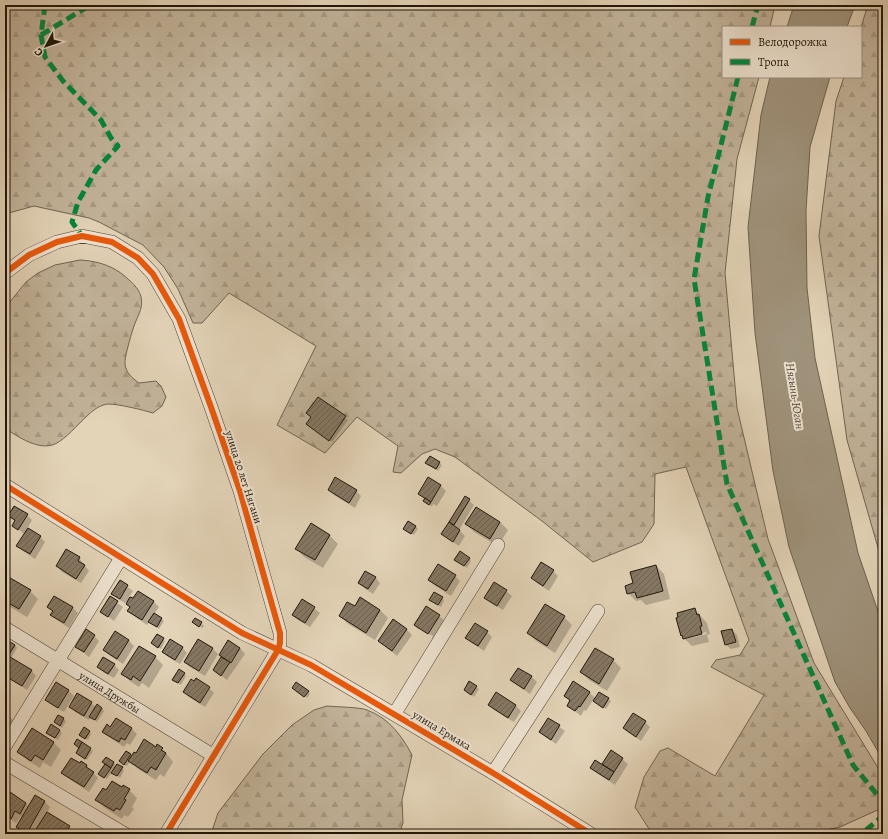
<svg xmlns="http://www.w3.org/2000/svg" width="888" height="839" viewBox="0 0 888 839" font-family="Alegreya,serif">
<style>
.forest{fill:url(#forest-firs);stroke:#706452}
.water{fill:#a0937c;stroke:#6c614e}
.shadow{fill:#0003;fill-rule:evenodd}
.building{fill:url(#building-hatch);stroke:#1f160a}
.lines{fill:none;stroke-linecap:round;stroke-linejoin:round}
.minor-casing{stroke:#504535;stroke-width:14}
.minor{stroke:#ede2d0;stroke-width:13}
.quiet{stroke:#00873e;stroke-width:5;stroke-dasharray:10 5;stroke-linecap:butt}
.cycleway-casing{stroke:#ede2d0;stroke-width:8}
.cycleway{stroke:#e8590c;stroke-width:6}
.labels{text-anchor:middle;stroke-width:4;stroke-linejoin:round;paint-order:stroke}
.street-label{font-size:11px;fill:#1f160a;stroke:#ede2d0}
.water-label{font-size:12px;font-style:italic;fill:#534838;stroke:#ede2d0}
</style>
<defs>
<pattern id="forest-firs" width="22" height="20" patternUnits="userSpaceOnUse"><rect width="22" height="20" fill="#c2b39a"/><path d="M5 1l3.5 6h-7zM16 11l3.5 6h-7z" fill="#a69983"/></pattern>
<pattern id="building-hatch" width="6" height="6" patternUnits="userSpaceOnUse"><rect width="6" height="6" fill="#857864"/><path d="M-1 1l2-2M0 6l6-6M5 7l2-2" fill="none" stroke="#6c6151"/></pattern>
</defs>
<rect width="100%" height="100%" fill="#e3d3b7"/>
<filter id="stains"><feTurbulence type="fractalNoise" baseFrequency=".005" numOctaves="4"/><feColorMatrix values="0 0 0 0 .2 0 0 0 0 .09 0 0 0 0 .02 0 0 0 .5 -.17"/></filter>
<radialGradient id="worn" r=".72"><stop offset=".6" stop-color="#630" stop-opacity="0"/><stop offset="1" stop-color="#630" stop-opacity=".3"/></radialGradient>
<!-- forest -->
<g class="forest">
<polygon points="5,5 775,5 770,27 723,27 723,77 759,77 737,159 725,273 737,408 768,539 814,663 883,776 882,808 840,827 806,834 655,834 651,832 635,807 644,777 660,751 668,748 715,776 764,695 711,667 716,660 740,655 749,640 686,467 655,474 654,524 642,542 593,562 542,521 455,457 435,449 422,454 401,473 393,472 398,446 357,417 325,453 277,425 316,346 229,293 202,323 193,323 178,289 164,267 143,245 99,222 89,218 34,206 5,214"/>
<polygon points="868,5 883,5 883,565 847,440 819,236 836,101 844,77 861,77 861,27"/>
<path d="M80 260C98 261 115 266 129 280 134 284 140 291 141 297 144 309 136 318 133 329 131 335 124 359 125 364 126 373 132 378 139 383L156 381 161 386 166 397 162 406 153 413C143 410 119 404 108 404 100 405 93 410 87 416 78 424 66 439 55 444 39 451 18 437 5 428V308L26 282 38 273 55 265Z"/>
<path d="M327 706C336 707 360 707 367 710 389 718 402 736 412 755L402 800 403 823 399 834H211L218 813 263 754 292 725 314 710Z"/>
</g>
<!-- water -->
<g class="water">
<polygon points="794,5 855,5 847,27 787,27"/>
<polygon points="770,77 830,77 810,147 806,211 807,288 815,358 858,553 883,626 883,760 866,731 850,708 835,682 789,547 773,471 755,333 748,227 761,115"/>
</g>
<!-- shadow -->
<g class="shadow">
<polygon points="318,398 348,420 332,442 307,424 312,417"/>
<polygon points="439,463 442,465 438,471 429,465"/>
<polygon points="428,478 441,486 446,491 437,506 433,504 432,507 427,503 425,499 419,493"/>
<polygon points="329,490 356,491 361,496 355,508 334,495"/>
<polygon points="465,497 474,505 459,530 465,536 459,546 448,539 443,534"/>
<polygon points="27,515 32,520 27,529 40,537 45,542 35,559 23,551 18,546 25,535 13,525 15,521 9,516"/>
<polygon points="500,522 508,530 498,546 474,532 466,524"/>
<polygon points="311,524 330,536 338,544 323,568 304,557 296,548"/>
<polygon points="415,526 418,529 414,535 406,531"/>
<polygon points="5,534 11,540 5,549"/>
<polygon points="79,558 89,571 81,583 62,572 57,566"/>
<polygon points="469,558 471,561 467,568 458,562"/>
<polygon points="656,566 664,574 670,599 646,605 641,600 636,601 628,593"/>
<polygon points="553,571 558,576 549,591 537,583 532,578"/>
<polygon points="5,576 30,591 38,599 27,617 5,604"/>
<polygon points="455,576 460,581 451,596 434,585 429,580"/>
<polygon points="375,577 380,583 373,594 364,588 359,583"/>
<polygon points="120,581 133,591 129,597 133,600 153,601 159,607 154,614 164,621 159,629 149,622 147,625 134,616 128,611 131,607 126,602 125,603 118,599 113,594"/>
<polygon points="494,584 506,591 512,596 503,610 491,603 485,598"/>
<polygon points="54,597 73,608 78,613 69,628 57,620 51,615 53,612 48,607"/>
<polygon points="110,598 123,607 114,621 102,612"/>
<polygon points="442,598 444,600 441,607 433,602"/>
<polygon points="360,599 380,610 388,618 375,640 348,624 340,616 355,608"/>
<polygon points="302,600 314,608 320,613 310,627 298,620 293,615"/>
<polygon points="545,605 564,617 572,625 555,653 536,641 528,633"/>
<path d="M695 610 707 623 710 634 707 635 709 642 692 646 681 635ZM706 632 707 634 687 639V637Z"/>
<polygon points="439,616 445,621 433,639 432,638 433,636 419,628 419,630 415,625"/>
<polygon points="201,623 204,626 202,628 196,624"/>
<polygon points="406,629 412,635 397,656 379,641"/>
<polygon points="732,630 737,635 740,647 731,649 725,644"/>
<polygon points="487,632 492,637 484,651 472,643 466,638"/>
<polygon points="115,633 129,641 134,646 123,664 109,655 104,650"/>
<polygon points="94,636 99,641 89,657 76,647"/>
<polygon points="163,639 165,641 161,649 152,643"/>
<polygon points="198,640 213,649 218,654 205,676 190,667 185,662"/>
<polygon points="228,642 240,648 245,654 227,680 214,670 222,657 220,655"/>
<polygon points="5,645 15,645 17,648 11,658 31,670 36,676 27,690 5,676 5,659 8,661 10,658 5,655"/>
<polygon points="182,647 187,653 180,664 168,657 163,652"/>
<polygon points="155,657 163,665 149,688 142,683 139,687 131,682 123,674"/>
<polygon points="613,660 621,668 607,691 589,680 581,672"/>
<polygon points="114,665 119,670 114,678 103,672 98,666"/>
<polygon points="518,669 532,677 537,682 530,694 517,685 511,680"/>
<polygon points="184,674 186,676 181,685 173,680"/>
<polygon points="470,683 479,689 474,697 465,690"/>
<polygon points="209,688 214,693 205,707 189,697 184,692"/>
<polygon points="68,690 74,696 64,712 52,705 46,700"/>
<polygon points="295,690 308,691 310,694 307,698"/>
<polygon points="589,692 596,699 599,693 611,701 606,709 593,700 586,711 584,710 581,716 568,706 571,702 565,696"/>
<polygon points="91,703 96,707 102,708 104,711 97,722 91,717 89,720 75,712 70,706"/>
<polygon points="489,704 516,706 521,711 514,722 494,710"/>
<polygon points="5,712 14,721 8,730 5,728"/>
<polygon points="59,716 66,721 62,728 55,722"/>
<polygon points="549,719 565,731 556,744 546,737 540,732"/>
<polygon points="645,722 650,727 641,741 629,733 624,728"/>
<polygon points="111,728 132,729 137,734 130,745 127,743 124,747 109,737 103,732"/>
<polygon points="59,730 62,733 58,740 50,735"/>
<polygon points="89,732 91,734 88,740 83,737"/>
<polygon points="77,741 93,751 87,760 77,753 80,748"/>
<polygon points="53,742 61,750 51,767 43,762 40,768 27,760 19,752"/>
<polygon points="156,748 162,748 173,762 164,777 160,774 156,780 138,769 130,761 127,766 123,764 130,755 132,757"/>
<polygon points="611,752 622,759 628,764 615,785 597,773 591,768 603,766"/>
<polygon points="113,763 124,770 120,778 112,772 107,779 102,777"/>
<polygon points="80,764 87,766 98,778 89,792 68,778 63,773"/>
<polygon points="5,779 8,782 5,788"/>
<polygon points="122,789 129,790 137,798 132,807 134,809 128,817 124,815 122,819 105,808 97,800 106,792"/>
<polygon points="35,796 45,802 50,807 47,813 79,834 27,834 18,826 23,817 21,816 16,823 5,816 5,800 26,803 29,807"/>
</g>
<!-- building -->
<g class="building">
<polygon points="318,397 346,416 329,441 306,424 311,417 306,413"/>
<polygon points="430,456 440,462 436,469 425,463"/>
<polygon points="335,477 357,490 349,503 328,490"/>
<polygon points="428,477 441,485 431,502 418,494"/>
<polygon points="465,496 470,499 454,525 449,522"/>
<polygon points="425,498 431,502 429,505 423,501"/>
<polygon points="14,506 28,514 18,530 12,526 15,520 8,516"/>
<polygon points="476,507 500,522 490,539 465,524"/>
<polygon points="408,521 416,526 411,534 403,529"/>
<polygon points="449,522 460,530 453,542 441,534"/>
<polygon points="311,523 330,535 315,560 295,549"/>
<polygon points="28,528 41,536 30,554 16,546"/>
<polygon points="66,549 80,557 78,561 85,565 76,579 56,566"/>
<polygon points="460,551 470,558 464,566 454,560"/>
<polygon points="541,562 554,570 543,586 531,578"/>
<polygon points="438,564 456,575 446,591 428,580"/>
<polygon points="656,565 663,591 637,598 635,592 627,594 625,586 633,583 630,572"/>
<polygon points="365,571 376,577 368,589 358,583"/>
<polygon points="5,575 31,590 19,609 5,601"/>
<polygon points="120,580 128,585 120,599 111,594"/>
<polygon points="494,582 507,590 497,606 484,598"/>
<polygon points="138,591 154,601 142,620 127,611 130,607 126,604 130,597 133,598"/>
<polygon points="434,592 443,597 438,605 429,600"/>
<polygon points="54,596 73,607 64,623 50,615 53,611 47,607"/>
<polygon points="110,596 118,601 108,617 100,612"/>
<polygon points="360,597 380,610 366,633 339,616 347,602 355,606"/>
<polygon points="302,599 315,607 305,623 292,615"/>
<polygon points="545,604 565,616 547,646 527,633"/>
<polygon points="426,606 440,615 428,634 414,625"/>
<polygon points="695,608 697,615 699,614 702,626 700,627 702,634 683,639 682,635 681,636 676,618 678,617 677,613"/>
<polygon points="154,613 162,618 157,627 148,622"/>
<polygon points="195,618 202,622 199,627 192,622"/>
<polygon points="393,619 407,629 392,651 378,641"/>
<polygon points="475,623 488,631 478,646 465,638"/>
<polygon points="86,629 95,635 84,652 75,647"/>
<polygon points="732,629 736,642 725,645 721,631"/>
<polygon points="115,631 129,640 117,659 103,650"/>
<polygon points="157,634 164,638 158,648 151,643"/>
<polygon points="170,639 183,647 175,660 162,652"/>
<polygon points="198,639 213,648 199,671 184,662"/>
<polygon points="7,640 15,645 8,656 5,655 5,643"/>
<polygon points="228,640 240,648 231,663 219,655"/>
<polygon points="139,646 156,656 140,681 133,676 131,680 121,674"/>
<polygon points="595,648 614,659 599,684 580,672"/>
<polygon points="10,657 32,670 22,686 5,676 5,665"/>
<polygon points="103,657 115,664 108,674 97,667"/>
<polygon points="221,657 230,662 221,676 213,670"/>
<polygon points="518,668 532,676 524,689 510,680"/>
<polygon points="179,669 185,673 178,683 172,680"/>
<polygon points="196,678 210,687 200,703 183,692 191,679 194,681"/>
<polygon points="469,681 477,686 471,695 464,690"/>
<polygon points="573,681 590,692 580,707 579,706 575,711 567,706 570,700 564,696"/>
<polygon points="56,682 69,690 58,708 45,700"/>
<polygon points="296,682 309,691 304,697 292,688"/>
<polygon points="496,692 516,705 508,718 488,705"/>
<polygon points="599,692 609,698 603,708 593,701"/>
<polygon points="77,693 92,702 84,716 69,707"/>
<polygon points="97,704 102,708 95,720 89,717"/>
<polygon points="633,713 646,721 636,737 623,728"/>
<polygon points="58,715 64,718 60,726 54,722"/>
<polygon points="116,718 132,728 125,740 121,738 119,742 102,732 107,724 110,727"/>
<polygon points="548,718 560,725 551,740 539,732"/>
<polygon points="51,724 60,730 55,738 46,733"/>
<polygon points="84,727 90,731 85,739 79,735"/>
<polygon points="32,728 54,742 43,760 35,755 31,761 17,752"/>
<polygon points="77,739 82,742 79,748 74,744"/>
<polygon points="144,739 156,747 157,744 163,748 161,750 166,753 156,770 151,767 147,773 128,761 134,752 136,753"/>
<polygon points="82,742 91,748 85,759 76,753"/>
<polygon points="611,750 623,758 614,772 602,764"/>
<polygon points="126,751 131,754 124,765 119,761"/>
<polygon points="106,757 114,762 111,768 102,762"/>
<polygon points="71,758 80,763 81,761 87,765 86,767 94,772 84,787 61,773"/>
<polygon points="595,760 614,772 609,780 590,768"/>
<polygon points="105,764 111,768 104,778 98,774"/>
<polygon points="117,764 123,767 117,776 111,773"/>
<polygon points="112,781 122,787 123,785 130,789 124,799 126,800 120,810 116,808 114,811 95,800 103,788 106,790"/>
<polygon points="10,792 26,803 20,814 15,811 11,819 5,815 5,799"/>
<polygon points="35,795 45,801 27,833 16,827"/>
<polygon points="47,812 70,826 65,834 33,834"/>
<polygon points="520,829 524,834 515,834"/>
</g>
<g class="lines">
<defs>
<g id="minor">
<polyline points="5,273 29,255 57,242 82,236 112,242 138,258 153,274 179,319 211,407 240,491 280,633 280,643 278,650 166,834"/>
<polyline points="5,485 242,633 311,665 493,773 591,834"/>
<path id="s1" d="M5 628 214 756"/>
<polyline points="395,713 498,545"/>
<polyline points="5,746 121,558"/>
<polyline points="5,763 125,834"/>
<polyline points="493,773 598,611"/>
</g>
</defs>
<!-- minor casing -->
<use href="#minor" class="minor-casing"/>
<!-- minor -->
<use href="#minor" class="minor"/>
<!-- quiet -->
<g class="quiet">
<polyline points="45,5 41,35 45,57 63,81 101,120 111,138 118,146 96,170 78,202 72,222 82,236"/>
<polyline points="752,27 758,5"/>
<polyline points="41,35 87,7 96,5"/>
<polyline points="738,77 708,197 694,279 727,484 853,765 883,802"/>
<polyline points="851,834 866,830 883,816"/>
</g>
<defs>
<g id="cycleway">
<polyline points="5,273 29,255 57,242 82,236 112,242 138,258 153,274 179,319 211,407 240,491 280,633 280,643 278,650 166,834"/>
<polyline points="5,485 242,633 311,665 493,773 591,834"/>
</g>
</defs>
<!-- cycleway casing -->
<use href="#cycleway" class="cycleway-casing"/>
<!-- cycleway -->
<use href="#cycleway" class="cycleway"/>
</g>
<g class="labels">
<!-- street labels -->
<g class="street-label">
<text transform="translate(244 477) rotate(72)" y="4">улица 20 лет Нягани</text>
<text dy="4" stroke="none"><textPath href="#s1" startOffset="123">улица Дружбы</textPath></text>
<text transform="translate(442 730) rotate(31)" y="4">улица Ермака</text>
</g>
<!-- water labels -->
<g class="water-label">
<text transform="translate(795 396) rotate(81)" y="4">Нягынь-Юган</text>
</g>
</g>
<!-- margin -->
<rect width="888" height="839" fill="none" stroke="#e3d3b7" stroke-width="20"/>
<rect x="6" y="6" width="876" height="827" fill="none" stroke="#1f160a" stroke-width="2"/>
<rect x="10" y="10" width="868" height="819" fill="none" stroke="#1f160a"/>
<!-- legend -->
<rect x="722" y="26" width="140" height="52" fill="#ede2d0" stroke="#9b9081"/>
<rect x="730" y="39" width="20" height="6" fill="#e8590c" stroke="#9b9081"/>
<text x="758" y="46" font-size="12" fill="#1f160a">Велодорожка</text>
<rect x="730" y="59" width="20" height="6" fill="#00873e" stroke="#9b9081"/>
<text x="758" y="66" font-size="12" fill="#1f160a">Тропа</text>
<!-- north arrow -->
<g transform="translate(46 46) rotate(230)" stroke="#ede2d0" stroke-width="3" paint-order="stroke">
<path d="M0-3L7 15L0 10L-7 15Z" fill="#1f160a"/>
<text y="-6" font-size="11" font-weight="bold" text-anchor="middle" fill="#1f160a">С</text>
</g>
<rect width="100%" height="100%" filter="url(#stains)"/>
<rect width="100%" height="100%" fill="url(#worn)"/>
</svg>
